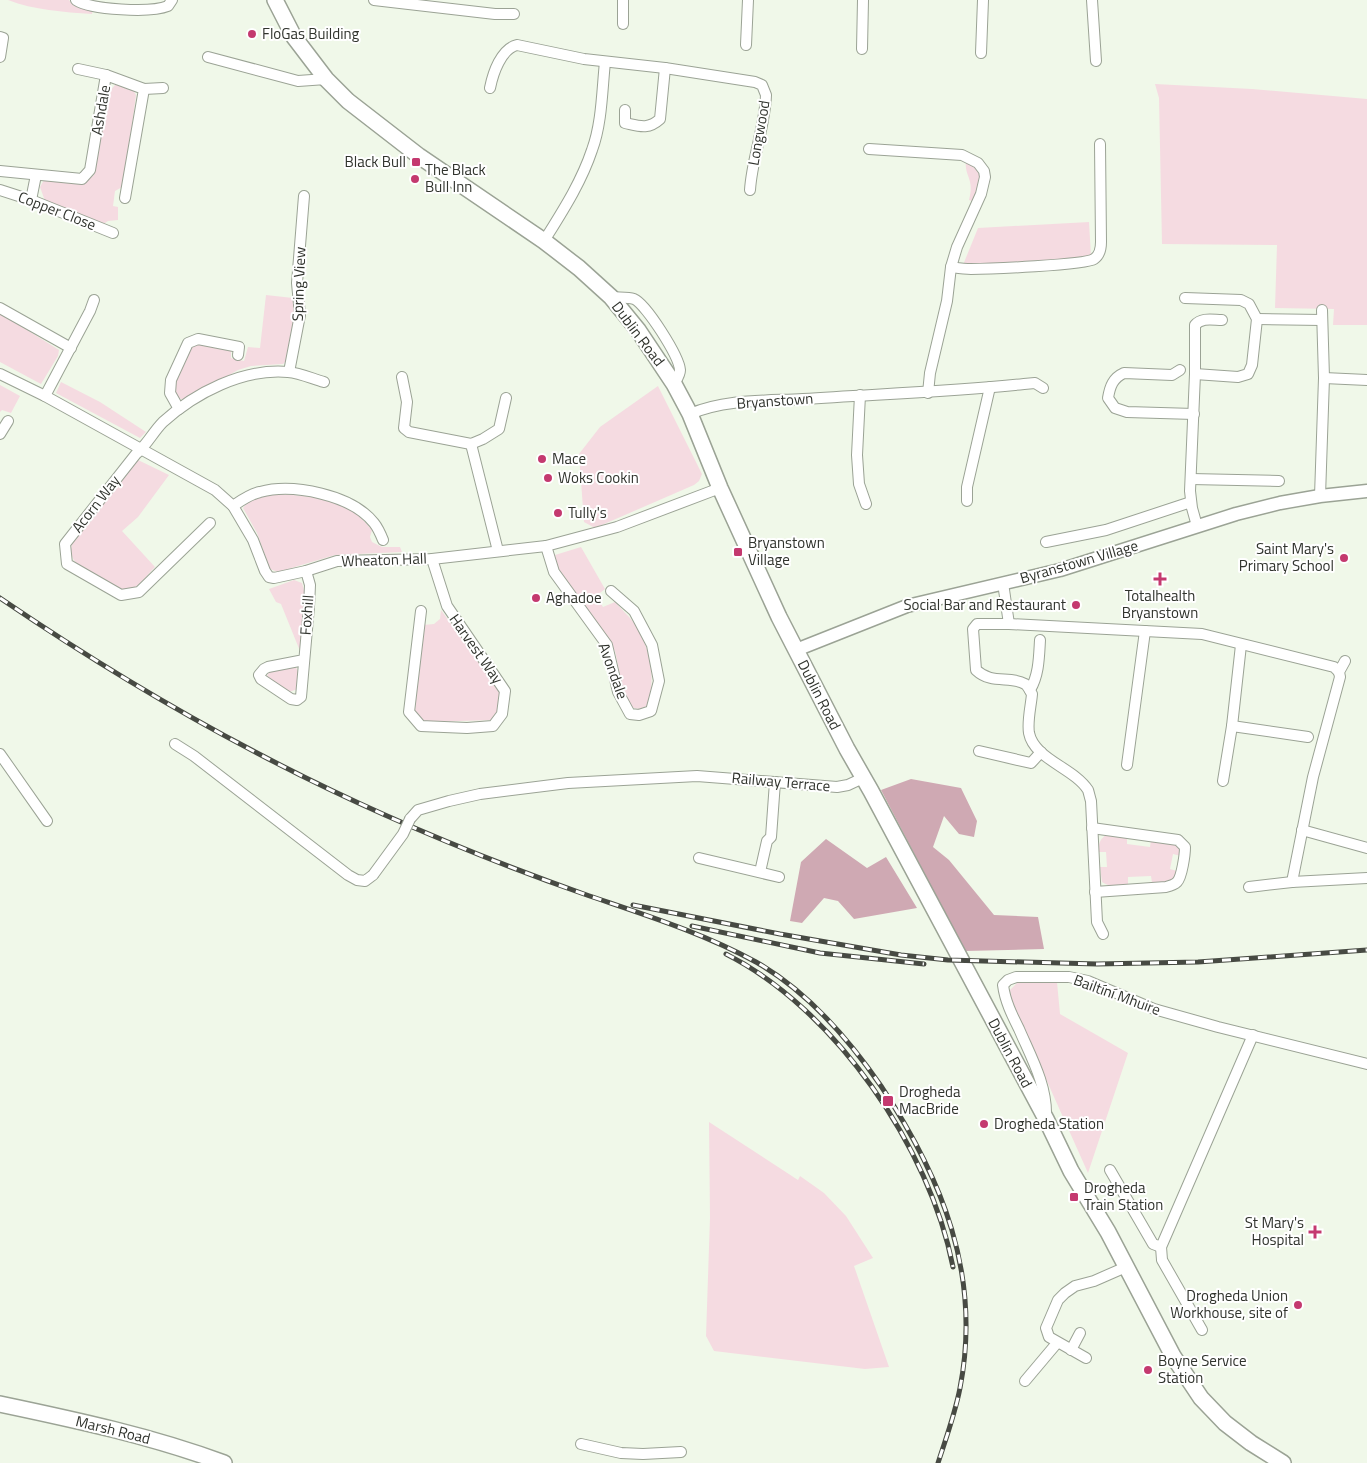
<svg xmlns="http://www.w3.org/2000/svg" width="1367" height="1463" viewBox="0 0 1367 1463" font-family="'Titillium Web',sans-serif">
<style>
.green{fill:#f5dbe1}
.forest{fill:#cfa9b3}
.lines{fill:none;stroke-linecap:round;stroke-linejoin:round}
.minor-casing{stroke:#9ba395;stroke-width:12}
.tertiary-casing{stroke:#9ba395;stroke-width:15}
.secondary-casing{stroke:#9ba395;stroke-width:18}
.minor{stroke:#fff;stroke-width:10}
.tertiary{stroke:#fff;stroke-width:12}
.secondary{stroke:#fff;stroke-width:15}
.rail-casing{stroke:#474a43;stroke-width:5}
.rail{stroke:#fff;stroke-width:3;stroke-dasharray:9;stroke-linecap:butt}
.minor-bridge-casing{stroke:#9ba395;stroke-width:12;stroke-linecap:butt}
.minor-bridge{stroke:#fff;stroke-width:10}
.poi-dot{fill:#c4396f;stroke:#fff;stroke-width:2}
.labels{text-anchor:middle;stroke-width:4;stroke-linejoin:round;paint-order:stroke}
.poi-label{font-size:15px;fill:#30332d;stroke:#fff;text-anchor:start}
.street-label{font-size:15px;fill:#30332d;stroke:#fff}
</style>
<rect width="100%" height="100%" fill="#f0f8e9"/>
<!-- green -->
<g class="green">
<path d="M8 0H69C74 9 83 9 93 10L92 14C63 12 34 10 8 0Z"/>
<polygon points="116,84 132,88 136,95 124,186 115,191 113,206 118,207 118,220 108,221 102,225 45,201 40,187 44,180 84,183 94,175 108,93"/>
<polygon points="1155,84 1252,89 1367,99 1367,325 1333,325 1334,309 1275,308 1277,245 1162,244 1159,98"/>
<path d="M966 161 978 168C982 181 978 189 972 201L969 200C975 179 964 176 966 161Z"/>
<polygon points="1089,222 1091,256 1078,258 963,265 978,228"/>
<polygon points="266,295 293,298 295,311 289,358 283,364 251,366 238,370 185,400 178,398 174,390 176,379 192,346 200,343 231,350 231,358 244,361 248,347 260,348"/>
<polygon points="0,313 59,350 58,356 41,384 0,362"/>
<polygon points="61,382 100,402 146,432 140,438 56,393"/>
<polygon points="0,385 20,396 11,413 2,410 0,412"/>
<polygon points="658,386 702,474 699,481 694,485 595,528 584,522 579,454 600,427"/>
<path d="M138 460 169 475 138 517 122 531 155 567C148 574 140 585 132 589 119 595 87 570 76 563 69 554 70 547 75 537Z"/>
<path d="M281 494C300 496 321 496 339 503 352 507 363 520 372 530L370 537 372 542 382 547H400L402 552 335 555 278 572 270 569 257 533 243 508C252 495 266 496 281 494Z"/>
<path d="M581 547 605 589 596 596 603 607 615 602C621 609 628 615 634 623 650 645 657 681 647 706L639 709 630 707 623 689 615 651 558 571 555 555Z"/>
<polygon points="294,580 302,583 305,594 300,651 281,604 276,602 269,589"/>
<polygon points="441,610 499,690 499,709 493,720 428,722 420,719 415,711 423,625 434,624 440,619"/>
<path d="M295 667C301 672 299 681 298 689L289 692 267 680V676L269 672Z"/>
<path d="M1108 834 1127 836V844L1150 847 1151 839 1174 842 1181 849V856L1173 854 1170 869 1177 871 1174 879 1167 882 1152 883 1151 876 1128 877V885C1119 885 1110 888 1102 882L1100 867H1107L1106 852H1099C1098 844 1100 838 1108 834Z"/>
<polygon points="1018,982 1057,982 1060,1014 1128,1053 1088,1173 1012,1003 1010,990"/>
<polygon points="709,1122 798,1180 800,1176 824,1193 846,1216 873,1258 854,1266 889,1367 865,1369 714,1351 706,1336 710,1218"/>
</g>
<!-- forest -->
<g class="forest">
<polygon points="911,779 961,788 977,821 974,837 959,834 944,816 933,847 949,860 994,915 1038,917 1044,949 965,951 881,790"/>
<polygon points="826,839 867,868 886,857 917,908 854,919 838,901 824,898 802,923 790,921 801,862"/>
</g>
<g class="lines">
<defs>
<g id="minor">
<path d="M76 0C91 10 151 13 168 6L172 0"/>
<polyline points="374,0 495,14 514,14"/>
<polyline points="623,0 623,24"/>
<polyline points="1092,0 1096,61"/>
<polyline points="0,37 3,38 0,57"/>
<polyline points="746,45 748,0"/>
<polyline points="862,49 863,0"/>
<polyline points="981,53 983,0"/>
<polyline points="208,57 298,81 326,79"/>
<polyline points="78,69 106,75"/>
<path d="M490 88C493 73 501 49 517 45L584 59 665 68 755 82 762 85 766 95C765 127 752 158 750 190"/>
<polyline points="144,89 163,88"/>
<path d="M625 110V123C639 126 648 130 660 119L665 68"/>
<polyline points="869,149 962,155 978,163 984,171 985,177 981,194 957,247 951,267 947,301 930,373 928,393"/>
<polyline points="0,171 82,179 90,170 106,75 144,89 125,198"/>
<polyline points="0,190 31,200 113,233"/>
<polyline points="31,200 36,175"/>
<path d="M544 241C562 212 581 183 592 150 602 123 602 90 605 62"/>
<path d="M951 267C958 268 964 269 971 269 987 269 1085 265 1094 259 1100 255 1101 249 1101 242L1100 144"/>
<path d="M611 297C618 298 627 297 634 299 646 304 679 356 680 370 680 375 677 379 674 384"/>
<polyline points="1185,298 1241,300 1249,304 1257,319 1252,365 1248,374 1238,377 1195,374"/>
<polyline points="0,308 71,348"/>
<polyline points="1257,319 1322,320"/>
<path d="M1180 370 1172 375 1124 373C1113 378 1110 386 1108 398L1115 408 1127 412 1194 414"/>
<polyline points="289,372 300,315 297,283 304,196"/>
<polyline points="0,374 45,396 215,490 233,506 253,540 265,571 269,577 274,578 306,571 337,561 432,559 546,546 617,527 720,488"/>
<polyline points="402,377 407,402 404,428 409,432 471,444 483,439 499,429 506,398"/>
<polyline points="1324,378 1367,380"/>
<polyline points="860,395 857,455 859,484 866,504"/>
<polyline points="45,396 90,311 94,300"/>
<polyline points="179,409 170,393 171,380 188,343 198,339 239,347 238,355"/>
<path d="M690 414C725 399 766 401 803 399 877 394 950 392 1024 384L1035 383 1043 388"/>
<polyline points="0,434 8,421"/>
<polyline points="471,444 498,551"/>
<polyline points="1191,479 1279,481"/>
<polyline points="1320,496 1324,378 1322,310"/>
<polyline points="967,501 967,487 990,387"/>
<path d="M233 506C242 500 250 494 260 492 293 483 352 495 374 523 378 528 381 535 383 540"/>
<path d="M210 523 139 592 121 595 67 564 65 544 136 454C147 445 153 432 163 422 195 393 243 368 288 372 300 373 313 379 324 382"/>
<path d="M1197 526 1192 508 1190 491 1195 374V325C1202 317 1213 320 1222 320"/>
<polyline points="1046,542 1106,530 1191,502"/>
<polyline points="546,546 554,572 607,645 618,692 630,714 639,715 651,711 659,681 652,645 634,611 611,591"/>
<polyline points="1003,583 1009,624"/>
<polyline points="421,611 409,712 421,726 467,728 493,726 502,714 505,691 447,606 432,559"/>
<polyline points="304,660 268,667 264,669 259,675 261,679 291,699 297,700 301,697 309,607 310,585 306,571"/>
<path d="M1030 690C1039 675 1039 657 1040 640"/>
<polyline points="1232,726 1308,737"/>
<polyline points="175,744 194,756 348,875 357,880 365,881 373,875"/>
<polyline points="979,751 1031,763 1041,752"/>
<polyline points="0,754 47,821"/>
<polyline points="1127,765 1145,631"/>
<polyline points="1223,781 1232,726 1241,645"/>
<polyline points="410,819 418,810 449,801 480,794 568,783 697,776 837,787 848,785 863,778"/>
<path d="M1092 828 1178 840 1185 847C1185 854 1182 877 1177 882 1174 885 1170 886 1166 887L1095 892"/>
<polyline points="1302,830 1367,848"/>
<polyline points="699,858 779,877"/>
<polyline points="760,872 767,841 771,837 775,782"/>
<polyline points="1292,882 1313,777 1340,677 1339,672 1345,661"/>
<polyline points="1249,887 1292,882 1367,878"/>
<path d="M1103 934 1097 922 1091 801C1090 798 1089 793 1088 790 1074 768 1034 759 1029 733 1027 721 1031 706 1032 694 1030 691 1028 686 1025 684 1010 675 992 685 976 670L973 629 977 624H1009L1202 634 1334 667 1339 672"/>
<path d="M1046 1116C1047 1085 1031 1057 1019 1029 1012 1015 1005 1001 1003 985L1008 980 1016 977H1069L1088 981 1154 1009 1218 1027 1367 1064"/>
<polyline points="1110,1170 1153,1244 1161,1247"/>
<polyline points="1202,1330 1162,1260 1161,1247 1253,1035"/>
<polyline points="1071,1350 1080,1333"/>
<polyline points="1086,1358 1049,1337 1046,1328 1058,1300 1065,1293 1075,1286 1094,1281 1126,1267"/>
<polyline points="1025,1381 1057,1343"/>
<polyline points="581,1444 621,1453 643,1454 681,1452"/>
</g>
<polyline id="tertiary" points="796,650 907,606 1060,570 1236,514 1280,503 1320,496 1367,491"/>
<g id="secondary">
<polyline points="275,0 294,37 326,79 348,101 419,156 544,241 579,268 611,297 638,330 674,384 690,414 720,488 779,617 847,749 871,791 1046,1119 1071,1171 1108,1232 1173,1356 1201,1398 1225,1423 1251,1443 1283,1463"/>
<path d="M0 1404C76 1420 151 1436 224 1463"/>
</g>
</defs>
<!-- minor casing -->
<use href="#minor" class="minor-casing"/>
<!-- tertiary casing -->
<use href="#tertiary" class="tertiary-casing"/>
<!-- secondary casing -->
<use href="#secondary" class="secondary-casing"/>
<!-- minor -->
<use href="#minor" class="minor"/>
<!-- tertiary -->
<use href="#tertiary" class="tertiary"/>
<!-- secondary -->
<use href="#secondary" class="secondary"/>
<defs>
<g id="rail">
<path d="M0 598C122 681 250 755 385 815 450 844 516 870 584 894 642 914 701 932 756 962 807 991 848 1038 881 1086 942 1178 982 1275 960 1388 955 1414 946 1438 938 1463"/>
<polyline points="633,905 780,934 901,955 948,960 1097,964 1198,962 1367,950"/>
<polyline points="692,926 820,953 924,964"/>
<path d="M726 954C835 1009 930 1148 953 1267"/>
</g>
</defs>
<!-- rail casing -->
<use href="#rail" class="rail-casing"/>
<!-- rail -->
<use href="#rail" class="rail"/>
<defs>
<polyline id="minor-bridge" points="373,875 403,834 410,819"/>
</defs>
<!-- minor-bridge casing -->
<use href="#minor-bridge" class="minor-bridge-casing"/>
<!-- minor-bridge -->
<use href="#minor-bridge" class="minor-bridge"/>
</g>
<!-- markers -->
<g class="poi-dot">
<circle cx="252" cy="34" r="5"/>
<rect x="411" y="157" width="10" height="10" rx="2.5"/>
<circle cx="415" cy="179" r="5"/>
<circle cx="542" cy="459" r="5"/>
<circle cx="548" cy="478" r="5"/>
<circle cx="558" cy="513" r="5"/>
<rect x="733" y="547" width="10" height="10" rx="2.5"/>
<circle cx="1344" cy="558" r="5"/>
<path d="M1157.5 571.5h5v5h5v5h-5v5h-5v-5h-5v-5h5z"/>
<circle cx="536" cy="598" r="5"/>
<circle cx="1076" cy="605" r="5"/>
<rect x="882" y="1095" width="12" height="12" rx="2.5"/>
<circle cx="984" cy="1124" r="5"/>
<rect x="1069" y="1192" width="10" height="10" rx="2.5"/>
<path d="M1312.5 1224.5h5v5h5v5h-5v5h-5v-5h-5v-5h5z"/>
<circle cx="1298" cy="1305" r="5"/>
<circle cx="1148" cy="1370" r="5"/>
</g>
<g class="labels">
<!-- poi labels -->
<g class="poi-label">
<text x="262" y="39">FloGas Building</text>
<text x="406" y="167" text-anchor="end">Black Bull</text>
<text x="425" y="175">The Black<tspan x="425" dy="17">Bull Inn</tspan></text>
<text x="552" y="464">Mace</text>
<text x="558" y="483">Woks Cookin</text>
<text x="568" y="518">Tully's</text>
<text x="748" y="548">Bryanstown<tspan x="748" dy="17">Village</tspan></text>
<text x="1334" y="554" text-anchor="end">Saint Mary's<tspan x="1334" dy="17">Primary School</tspan></text>
<text x="1160" y="601" text-anchor="middle">Totalhealth<tspan x="1160" dy="17">Bryanstown</tspan></text>
<text x="546" y="603">Aghadoe</text>
<text x="1066" y="610" text-anchor="end">Social Bar and Restaurant</text>
<text x="899" y="1097">Drogheda<tspan x="899" dy="17">MacBride</tspan></text>
<text x="994" y="1129">Drogheda Station</text>
<text x="1084" y="1193">Drogheda<tspan x="1084" dy="17">Train Station</tspan></text>
<text x="1304" y="1228" text-anchor="end">St Mary's<tspan x="1304" dy="17">Hospital</tspan></text>
<text x="1288" y="1301" text-anchor="end">Drogheda Union<tspan x="1288" dy="17">Workhouse, site of</tspan></text>
<text x="1158" y="1366">Boyne Service<tspan x="1158" dy="17">Station</tspan></text>
</g>
<!-- street labels -->
<g class="street-label">
<text transform="translate(101 110) rotate(-80)" y="5">Ashdale</text>
<text transform="translate(759 133) rotate(-80)" y="5">Longwood</text>
<text transform="translate(57 211) rotate(21)" y="5">Copper Close</text>
<text transform="translate(299 284) rotate(-88)" y="5">Spring View</text>
<text transform="translate(638 334) rotate(53)" y="5">Dublin Road</text>
<text transform="translate(775 401) rotate(-4)" y="5">Bryanstown</text>
<text transform="translate(96 504) rotate(-52)" y="5">Acorn Way</text>
<text transform="translate(384 560) rotate(-2)" y="5">Wheaton Hall</text>
<text transform="translate(1079 562) rotate(-16)" y="5">Byranstown Village</text>
<text transform="translate(307 615) rotate(-86)" y="5">Foxhill</text>
<text transform="translate(476 649) rotate(55)" y="5">Harvest Way</text>
<text transform="translate(613 671) rotate(70)" y="5">Avondale</text>
<text transform="translate(819 695) rotate(63)" y="5">Dublin Road</text>
<text transform="translate(781 782) rotate(5)" y="5">Railway Terrace</text>
<text transform="translate(1117 995) rotate(20)" y="5">Bailtíní Mhuire</text>
<text transform="translate(1010 1053) rotate(62)" y="5">Dublin Road</text>
<text transform="translate(113 1430) rotate(14)" y="5">Marsh Road</text>
</g>
</g>
</svg>
